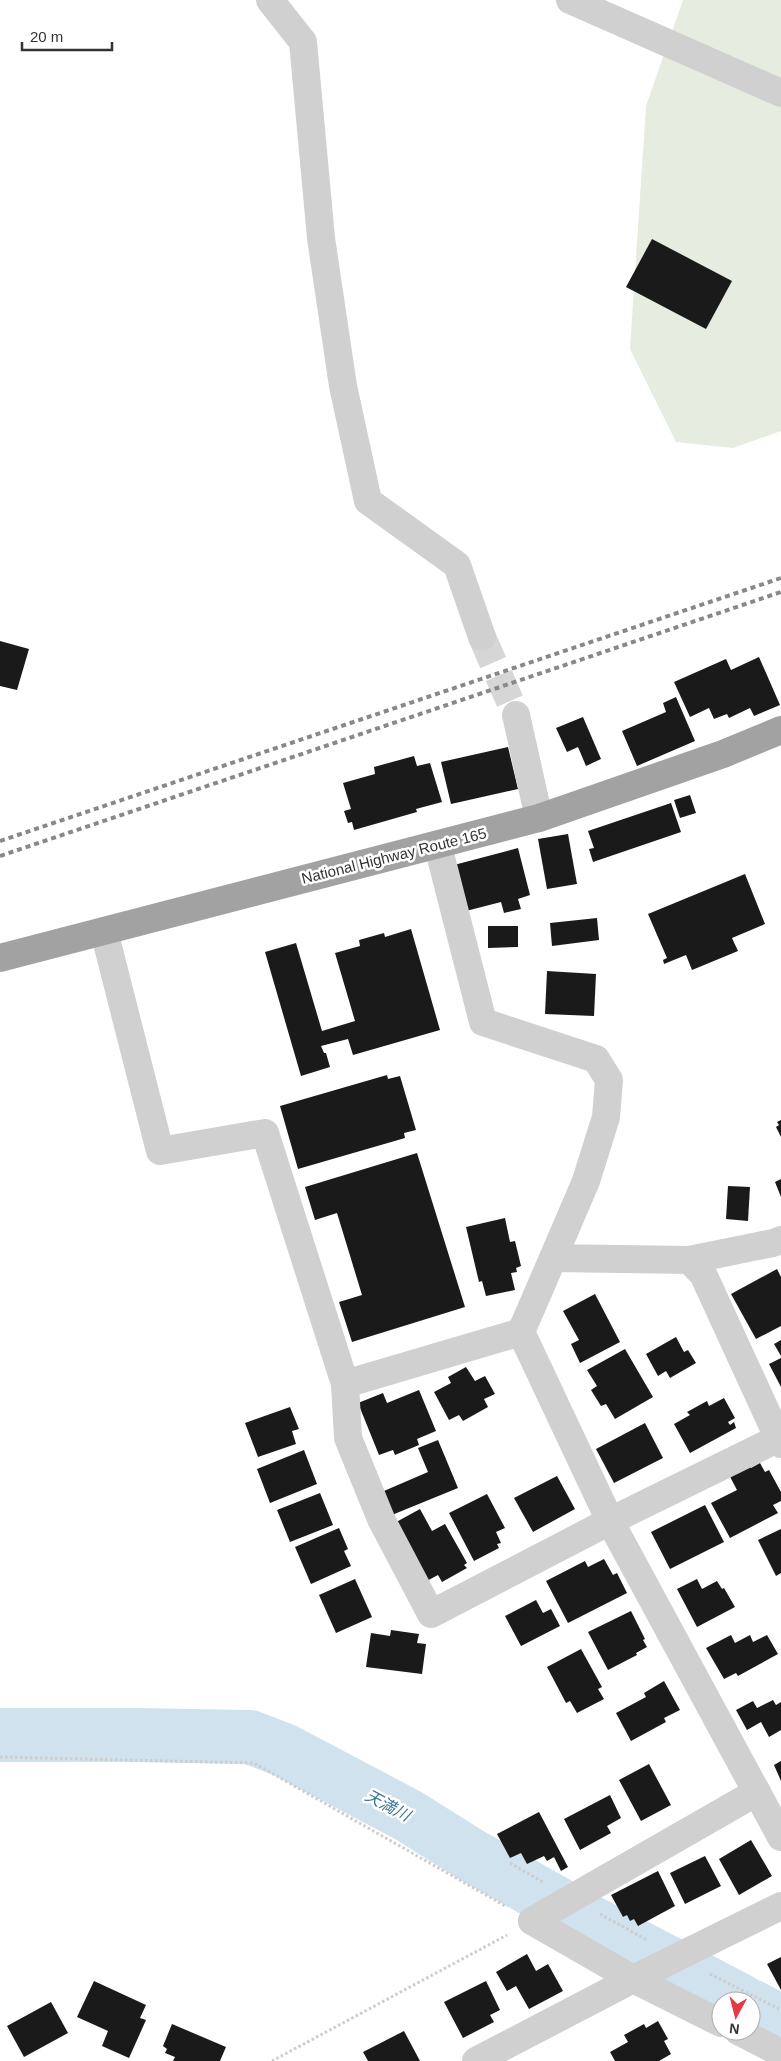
<svg xmlns="http://www.w3.org/2000/svg" width="781" height="2061" viewBox="0 0 781 2061" font-family="Arial,'Noto Sans JP',sans-serif">
<style>
.green{fill:#e6ecdf}
.lines{fill:none;stroke-linecap:round;stroke-linejoin:round}
.river{stroke:#cfe2ee;stroke-width:54}
.building{fill:#1a1a1a}
.minor-tunnel{stroke:#d6d6d6;stroke-width:28;stroke-dasharray:28 14;stroke-linecap:butt}
.path{stroke:#cdcdcd;stroke-width:3;stroke-dasharray:2.5 2.5;stroke-linecap:butt}
.minor{stroke:#d0d0d0;stroke-width:28}
.trunk{stroke:#a2a2a2;stroke-width:28}
.rail{stroke:#888;stroke-width:4;stroke-dasharray:5 4;stroke-linecap:butt}
.labels{text-anchor:middle;stroke-width:5;stroke-linejoin:round;paint-order:stroke}
.street-label{font-size:15px;fill:#333;stroke:#fff}
.water-label{font-size:16px;font-style:italic;fill:#3f7597;stroke:#fff}
</style>
<rect width="100%" height="100%" fill="#fff"/>
<!-- green -->
<polygon class="green" points="683,0 781,0 781,431 733,448 676,442 630,349 646,106"/>
<g class="lines">
<!-- river -->
<g class="river">
<polyline points="0,1735 138,1735 250,1737 286,1751 409,1816 471,1855 590,1922 741,2001"/>
<polyline points="751,2006 781,2022"/>
</g>
</g>
<!-- building -->
<g class="building">
<polygon points="652,239 732,281 706,329 626,287"/>
<polygon points="0,641 29,649 17,690 0,686"/>
<polygon points="759,657 780,705 754,716 750,708 729,718 727,714 714,719 709,708 690,717 674,682 726,659 731,670"/>
<polygon points="676,697 695,741 637,766 622,731 666,712 663,703"/>
<polygon points="583,717 601,759 586,766 578,747 567,752 556,728"/>
<polygon points="508,747 518,789 451,804 441,762"/>
<polygon points="414,756 417,766 430,763 442,802 416,809 417,812 354,830 352,822 348,823 344,811 351,809 343,783 375,774 374,767"/>
<polygon points="690,795 696,813 680,818 674,800"/>
<polygon points="671,803 681,832 593,862 589,849 594,848 588,831"/>
<polygon points="568,834 577,884 547,889 538,839"/>
<polygon points="518,848 530,895 518,899 521,909 504,913 501,902 466,911 454,865"/>
<polygon points="745,874 765,924 732,938 738,951 692,970 686,955 664,964 663,960 667,958 648,914"/>
<polygon points="597,918 599,940 552,946 550,923"/>
<polygon points="488,926 518,926 518,947 488,948"/>
<polygon points="411,929 440,1030 353,1055 348,1039 321,1046 324,1053 326,1053 330,1067 301,1076 265,952 296,943 322,1031 355,1021 335,953 360,946 359,940 384,933 385,937"/>
<polygon points="547,971 596,974 594,1016 545,1014"/>
<polygon points="387,1075 388,1079 400,1076 416,1130 404,1133 405,1138 298,1169 280,1106"/>
<polygon points="781,1120 781,1137 776,1127 779,1125 777,1122"/>
<polygon points="417,1153 465,1307 352,1342 339,1302 362,1295 337,1213 315,1220 305,1187"/>
<polygon points="781,1179 781,1197 775,1182"/>
<polygon points="728,1186 750,1187 748,1221 726,1219"/>
<polygon points="505,1218 510,1242 515,1241 521,1266 516,1268 517,1272 511,1273 515,1290 486,1296 482,1281 479,1282 466,1227"/>
<polygon points="777,1269 781,1277 781,1326 756,1339 731,1294"/>
<polygon points="595,1294 620,1342 580,1363 571,1344 579,1340 563,1311"/>
<polygon points="676,1337 684,1352 688,1350 696,1363 670,1378 666,1371 658,1376 646,1354"/>
<polygon points="781,1340 781,1356 774,1344"/>
<polygon points="625,1349 653,1397 615,1419 606,1404 601,1406 591,1390 597,1386 587,1370"/>
<polygon points="781,1358 781,1387 769,1364"/>
<polygon points="466,1367 475,1381 485,1376 495,1394 484,1399 488,1407 463,1421 459,1415 449,1420 434,1392 451,1383 448,1377"/>
<polygon points="419,1390 436,1431 417,1439 419,1445 395,1455 393,1450 379,1455 358,1403 383,1393 387,1403"/>
<polygon points="724,1398 735,1418 728,1422 730,1425 734,1422 736,1428 690,1453 674,1424 690,1415 687,1412 707,1401 709,1406"/>
<polygon points="290,1407 299,1429 292,1431 296,1444 258,1457 245,1423"/>
<polygon points="645,1423 663,1458 614,1483 596,1449"/>
<polygon points="438,1440 458,1488 387,1517 377,1494 428,1472 418,1448"/>
<polygon points="304,1450 317,1484 270,1503 257,1469"/>
<polygon points="747,1461 751,1468 760,1463 765,1472 769,1470 781,1492 781,1501 773,1505 778,1513 730,1538 711,1503 737,1490 727,1471"/>
<polygon points="557,1476 575,1509 533,1532 514,1498"/>
<polygon points="320,1493 333,1525 290,1542 277,1510"/>
<polygon points="487,1494 505,1528 496,1532 501,1543 497,1544 499,1548 474,1561 449,1513"/>
<polygon points="705,1505 724,1542 670,1569 651,1532"/>
<polygon points="420,1509 432,1531 445,1524 467,1563 464,1565 467,1568 442,1582 438,1575 421,1584 389,1526"/>
<polygon points="339,1528 348,1549 344,1551 351,1566 311,1584 295,1547"/>
<polygon points="781,1529 781,1573 776,1576 758,1540"/>
<polygon points="604,1559 613,1575 617,1573 627,1593 568,1623 546,1581 585,1561 588,1567"/>
<polygon points="355,1579 372,1617 336,1633 319,1595"/>
<polygon points="697,1579 702,1589 717,1581 722,1589 724,1588 735,1607 697,1627 677,1589"/>
<polygon points="536,1600 543,1613 551,1609 560,1626 521,1646 505,1616"/>
<polygon points="631,1611 645,1639 643,1640 647,1647 636,1653 637,1655 608,1670 588,1632"/>
<polygon points="391,1630 419,1634 417,1643 426,1644 422,1674 366,1667 371,1633 390,1636"/>
<polygon points="731,1635 735,1643 750,1635 753,1642 767,1635 778,1654 738,1676 736,1673 724,1679 706,1648"/>
<polygon points="581,1649 602,1687 598,1689 604,1699 577,1713 570,1701 566,1703 547,1667"/>
<polygon points="664,1681 680,1710 664,1718 666,1722 631,1741 616,1713 646,1697 644,1693"/>
<polygon points="773,1700 776,1705 781,1702 781,1730 769,1737 761,1722 747,1730 736,1710 753,1701 757,1708"/>
<polygon points="781,1761 781,1781 774,1765"/>
<polygon points="649,1764 671,1805 641,1821 619,1780"/>
<polygon points="610,1795 621,1818 607,1826 611,1833 580,1850 564,1819"/>
<polygon points="539,1812 568,1867 561,1871 554,1857 547,1861 544,1856 527,1864 521,1853 510,1858 497,1834"/>
<polygon points="751,1840 772,1876 739,1895 719,1859"/>
<polygon points="705,1856 721,1886 685,1904 670,1873"/>
<polygon points="658,1871 675,1906 638,1926 634,1919 630,1921 627,1915 623,1917 611,1895"/>
<polygon points="527,1954 536,1971 548,1964 563,1991 529,2009 516,1986 507,1991 496,1972"/>
<polygon points="781,1957 781,1990 767,1964"/>
<polygon points="94,1981 146,2005 140,2018 146,2020 129,2058 102,2046 108,2031 77,2017"/>
<polygon points="486,1981 500,2010 490,2015 494,2022 463,2038 444,2002"/>
<polygon points="51,2002 68,2033 24,2057 7,2026"/>
<polygon points="658,2021 668,2039 664,2041 671,2054 659,2061 615,2061 610,2052 628,2042 624,2035 644,2024 646,2028"/>
<polygon points="172,2024 226,2047 220,2061 173,2061 175,2057 165,2053 167,2049 163,2046"/>
<polygon points="404,2031 420,2061 368,2061 363,2052"/>
</g>
<g class="lines">
<!-- minor-tunnel -->
<polyline class="minor-tunnel" points="482,637 516,715"/>
<!-- path -->
<g class="path">
<polyline points="0,1757 254,1763 507,1907"/>
<polyline points="510,1863 543,1882"/>
<polyline points="600,1914 647,1940"/>
<polyline points="710,1974 781,2010"/>
<polyline points="272,2061 507,1935"/>
</g>
<!-- minor -->
<g class="minor">
<polyline points="270,0 303,42 321,238 343,386 368,501 457,565 482,637"/>
<polyline points="570,0 781,93"/>
<polyline points="516,715 539,818"/>
<polyline points="438,846 483,1022 596,1059 609,1080 606,1117 586,1181 553,1258 689,1260"/>
<polyline points="104,931 160,1151 265,1133 345,1384"/>
<polyline points="781,1240 773,1243 689,1260 703,1274 781,1444"/>
<polyline points="553,1258 521,1332 610,1521 781,1837"/>
<polyline points="521,1332 345,1384 348,1438 381,1519 431,1614 610,1521 781,1437"/>
<polyline points="532,1921 757,1792"/>
<polyline points="532,1921 633,1979 721,2023"/>
<polyline points="738,2031 781,2053"/>
<polyline points="476,2061 633,1979 781,1906"/>
</g>
<!-- trunk -->
<polyline class="trunk" points="0,958 539,818 723,754 781,730"/>
<!-- rail -->
<g class="rail">
<polyline points="0,841 781,578"/>
<polyline points="0,856 781,592"/>
</g>
</g>
<g class="labels">
<!-- street labels -->
<g class="street-label">
<text transform="translate(394 856) rotate(-14)" y="5">National Highway Route 165</text>
</g>
<!-- water labels -->
<g class="water-label">
<text transform="translate(388 1805) rotate(28)" y="6">天満川</text>
</g>
</g>
<!-- north arrow -->
<g transform="translate(736 2016) rotate(187)"><circle r="24" fill="#ffffff" stroke="#adadad"/>
<path d="M0-4L9 19L0 12L-9 19Z" fill="#e63946"/>
<text y="-8" font-size="14" font-weight="bold" text-anchor="middle" fill="#333333">N</text>
</g>
<!-- scale -->
<path d="M22 42v8h90v-8" fill="none" stroke="#333333" stroke-width="2.5"/>
<text x="30" y="42" font-size="15" fill="#333333" stroke="#ffffff" stroke-width="4" paint-order="stroke">20 m</text>
</svg>
